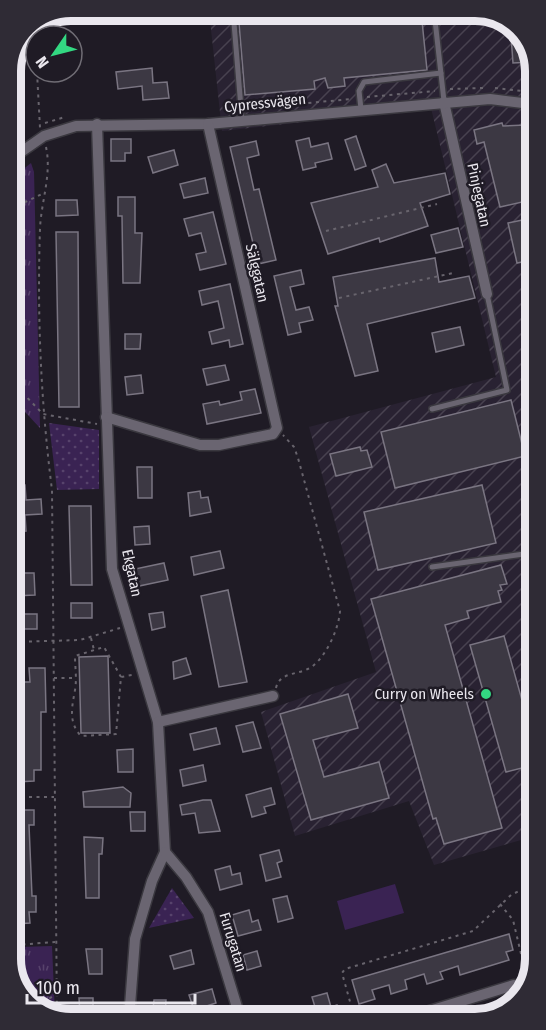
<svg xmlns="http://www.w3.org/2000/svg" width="546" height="1030" viewBox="0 0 546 1030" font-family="'Fira Sans Condensed',sans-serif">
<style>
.industrial{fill:url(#industrial-furrows)}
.grass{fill:url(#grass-dots)}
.park{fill:url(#park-tufts)}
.garden{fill:#3a2353}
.building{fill:#3c3843;stroke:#7a7582;stroke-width:1.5}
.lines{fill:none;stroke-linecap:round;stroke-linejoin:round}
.service-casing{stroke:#3a383f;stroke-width:8}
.minor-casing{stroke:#3a383f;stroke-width:13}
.path{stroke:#68646d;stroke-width:2;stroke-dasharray:3 4.5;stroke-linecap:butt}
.service{stroke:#6a6571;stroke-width:5}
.minor{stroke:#6a6571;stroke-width:10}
.poi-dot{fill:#33d882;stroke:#1f1b25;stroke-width:2}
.labels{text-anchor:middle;stroke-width:5;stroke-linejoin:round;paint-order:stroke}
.street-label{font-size:15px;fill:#eae7ee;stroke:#1f1b25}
.poi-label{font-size:15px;fill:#eae7ee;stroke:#1f1b25;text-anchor:end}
.rim{fill:none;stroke:#eae7ee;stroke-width:8}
</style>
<defs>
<pattern id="industrial-furrows" width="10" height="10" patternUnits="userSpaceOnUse" patternTransform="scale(1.5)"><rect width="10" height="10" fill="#292232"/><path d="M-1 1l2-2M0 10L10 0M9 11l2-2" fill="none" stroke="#484250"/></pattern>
<pattern id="grass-dots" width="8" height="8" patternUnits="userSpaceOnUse" patternTransform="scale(1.5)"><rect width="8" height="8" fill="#3a2353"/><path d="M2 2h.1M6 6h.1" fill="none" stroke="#57436c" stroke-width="1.8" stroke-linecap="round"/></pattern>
<pattern id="park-tufts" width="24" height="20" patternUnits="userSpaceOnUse" patternTransform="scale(1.5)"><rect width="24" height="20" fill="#3a2353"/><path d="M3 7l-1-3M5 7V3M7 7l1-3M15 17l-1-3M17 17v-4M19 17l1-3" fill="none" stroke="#57436c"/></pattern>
</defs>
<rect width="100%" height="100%" fill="#1f1b25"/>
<!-- industrial -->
<polygon class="industrial" points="209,11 479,11 511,23 531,48 535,836 434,865 409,801 295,836 261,712 376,672 309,427 496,377 431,108 222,131"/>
<!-- grass -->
<g class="grass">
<polygon points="49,423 99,430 99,489 57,490"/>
<polygon points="172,888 194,918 149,928"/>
</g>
<!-- park -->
<g class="park">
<polygon points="31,163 34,172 40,428 12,398 11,179"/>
<path d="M52 946 55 1015C18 1002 11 982 20 947Z"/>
</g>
<!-- garden -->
<polygon class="garden" points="395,884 404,913 345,930 337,901"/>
<!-- building -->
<g class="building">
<polygon points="338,11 421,11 427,70 344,78 345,86 328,88 325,78 314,81 315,89 245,95 239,23 338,13"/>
<polygon points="510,22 530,47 531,62 513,63"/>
<polygon points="152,68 153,83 167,82 169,98 143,100 142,86 118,89 116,72"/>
<polygon points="502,123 503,126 525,125 526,131 531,130 531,200 500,207 484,142 477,144 474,130"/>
<polygon points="356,136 366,166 355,170 345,140"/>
<polygon points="309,138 311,147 328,143 332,159 315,163 316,167 303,170 296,141"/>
<polygon points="111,139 131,139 131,153 125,153 125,161 111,161"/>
<polygon points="256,141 259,155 247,158 254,190 259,189 276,260 258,264 230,147"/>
<polygon points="174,150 178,165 153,173 148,157"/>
<polygon points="386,164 394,183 445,173 450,194 420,203 428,226 380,242 379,238 328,254 311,203 378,187 372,170"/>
<polygon points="205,178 208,193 184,198 180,184"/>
<polygon points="118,197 135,197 135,233 142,233 140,283 123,283 122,216 118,216"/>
<polygon points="56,200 77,200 78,215 56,216"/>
<polygon points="213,212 226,264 200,270 196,254 206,252 201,233 189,236 184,219"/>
<polygon points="532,218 532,260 517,263 508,223"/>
<polygon points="458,228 463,247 436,253 431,235"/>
<polygon points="56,232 78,232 79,407 59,407"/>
<polygon points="435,258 439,282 469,276 475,298 367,324 378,371 355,376 335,306 338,306 333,277"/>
<polygon points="301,270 304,284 290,287 296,310 309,307 313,320 299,323 301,332 288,335 274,276"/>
<polygon points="230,284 243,344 230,347 229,340 212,344 209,332 224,328 218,301 202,305 199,291"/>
<polygon points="460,327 464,345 436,352 432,333"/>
<polygon points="125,334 141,334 140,349 125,349"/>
<polygon points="225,365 229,380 207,385 203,369"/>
<polygon points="141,375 143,393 127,395 125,377"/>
<polygon points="255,389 261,413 207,424 203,404 219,401 220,405 242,400 240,392"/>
<polygon points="511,400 525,456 395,488 381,432"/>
<polygon points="360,447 361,451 367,450 372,467 336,476 330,454"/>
<polygon points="137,467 152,467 152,498 138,498"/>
<polygon points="13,485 25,485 26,500 41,499 42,514 25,515 26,531 13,532"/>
<polygon points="482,485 496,543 378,570 364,512"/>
<polygon points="200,491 201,498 208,497 211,512 190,516 188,493"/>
<polygon points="69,506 91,506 92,585 71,585"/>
<polygon points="149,526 150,544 135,545 134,527"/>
<polygon points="220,551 224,568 194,575 191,557"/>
<polygon points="164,563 168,580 139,586 135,569"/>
<polygon points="501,565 507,584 500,585 502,590 498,591 501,602 467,611 469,618 445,625 502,828 444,844 436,818 433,819 371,599"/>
<polygon points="13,573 34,573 35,595 13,596"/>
<polygon points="228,590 247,682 219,687 201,596"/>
<rect x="71" y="603" width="21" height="15"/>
<polygon points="163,612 165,627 152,630 149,614"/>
<rect x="15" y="614" width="22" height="15"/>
<polygon points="504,636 534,743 534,765 506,772 470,645"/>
<polygon points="108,656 110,733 81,733 79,657"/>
<polygon points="186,658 191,674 174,679 173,662"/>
<polygon points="29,668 45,668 46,712 41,712 41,770 34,770 34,781 16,782 17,740 22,740 20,682 30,682"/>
<polygon points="348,694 358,728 313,740 324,777 379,762 389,798 311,820 280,714"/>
<polygon points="253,722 261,748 243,752 236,726"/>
<polygon points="216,728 220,744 194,750 190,734"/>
<polygon points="133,749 133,772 118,772 117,750"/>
<polygon points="203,765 206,781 183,786 180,770"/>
<polygon points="123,787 131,793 130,807 84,807 83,792"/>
<polygon points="271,788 275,804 264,807 266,813 252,817 246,795"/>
<polygon points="203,800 211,800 220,831 199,833 195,813 182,815 180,805"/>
<polygon points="18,810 34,810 34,825 29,825 32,896 36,896 36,912 29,912 30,923 15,924 14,824 19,824"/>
<polygon points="130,812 145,812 145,831 131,831"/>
<polygon points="84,837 103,838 102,854 99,854 99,898 86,898"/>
<polygon points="279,850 282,861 277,863 281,877 266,881 260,855"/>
<polygon points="230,866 232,875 240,873 242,884 220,890 215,870"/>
<polygon points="287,896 293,918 278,922 273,899"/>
<polygon points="249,910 252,922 258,920 261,930 238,936 232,915"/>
<polygon points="509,934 513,950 506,952 509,960 460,975 458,966 440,972 443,979 427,984 424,974 405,980 407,989 391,994 389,985 372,990 375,999 359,1004 352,980"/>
<polygon points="86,949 102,949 102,974 89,974"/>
<polygon points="191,950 194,964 174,969 170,956"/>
<polygon points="257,951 261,966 247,970 243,955"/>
<polygon points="212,989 216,1003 194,1010 189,995"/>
<polygon points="327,993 331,1007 337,1005 340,1016 318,1017 312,997"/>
<polygon points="79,998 93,998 93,1015 80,1015"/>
<polygon points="517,999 498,1015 474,1015 473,1013"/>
<polygon points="154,1000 166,1000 165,1018 152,1018"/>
</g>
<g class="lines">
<defs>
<g id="service">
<polyline points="233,11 242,120"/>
<polyline points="434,11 444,101"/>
<polyline points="361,109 359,91 364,82 441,73"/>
<polyline points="432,409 507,390 487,294"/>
<polyline points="432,567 531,553"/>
</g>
<g id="minor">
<polyline points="444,102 487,294"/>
<polyline points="97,124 112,569 158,722 165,852 152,881 135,939 129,1019"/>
<polyline points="11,159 44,136 76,126 208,124 490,99 531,104"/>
<polyline points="106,417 200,445 219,445 273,434 277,428 208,124"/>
<polyline points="531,553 533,553"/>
<polyline points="158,722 273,696"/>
<polyline points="165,852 186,877 208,912 240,1017"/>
<polyline points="413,1016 514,985 526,990"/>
</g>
</defs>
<!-- service casing -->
<use href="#service" class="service-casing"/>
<!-- minor casing -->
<use href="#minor" class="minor-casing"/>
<!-- path -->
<g class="path">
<polyline points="36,25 36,36"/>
<polyline points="37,72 40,128"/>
<polyline points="495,88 531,92"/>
<polyline points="450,89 483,88"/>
<polyline points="367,97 435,91"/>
<polyline points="286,105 352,99"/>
<polyline points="45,123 65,117"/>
<path d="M46 147C52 174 41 202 40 229 37 316 41 404 52 490L57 1016"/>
<polyline points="11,209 44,193"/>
<polyline points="326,231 437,204"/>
<polyline points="339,298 453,273"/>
<polyline points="12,382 43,414 97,424"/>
<polyline points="91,638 94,650"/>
<polyline points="14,642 80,640 120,628"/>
<path d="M121 677 104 647 75 656C75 667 77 679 75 690 72 707 68 722 81 736L116 734 121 677 132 675"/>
<polyline points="54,678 75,678"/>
<path d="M276 688C280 670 302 676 314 665 327 654 339 628 340 611L298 458 294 447 283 435"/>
<polyline points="14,797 54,797"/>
<polyline points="500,904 513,920 527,979"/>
<polyline points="15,945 55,942"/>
<polyline points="15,975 39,1010"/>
<polyline points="37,1007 56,994"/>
<polyline points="354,1016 342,973 345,969 473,931 511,895 535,883"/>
</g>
<!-- service -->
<use href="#service" class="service"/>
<!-- minor -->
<use href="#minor" class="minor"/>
</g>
<!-- markers -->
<circle class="poi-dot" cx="486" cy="694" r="6"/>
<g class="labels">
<!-- street labels -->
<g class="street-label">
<text transform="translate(265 103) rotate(-6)" y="5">Cypressvägen</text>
<text transform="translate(479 195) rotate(78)" y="5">Pinjegatan</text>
<text transform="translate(257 273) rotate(77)" y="5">Sälggatan</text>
<text transform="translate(132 573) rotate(78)" y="5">Ekgatan</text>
<text transform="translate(233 942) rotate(73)" y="5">Furugatan</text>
</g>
<!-- poi labels -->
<g class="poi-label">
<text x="474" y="699">Curry on Wheels</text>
</g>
</g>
<!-- crop -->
<path d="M0 0H546V1030H0ZM71 21H475A50 50 0 0 1 525 71V959A50 50 0 0 1 475 1009H71A50 50 0 0 1 21 959V71A50 50 0 0 1 71 21Z" fill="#2f2b35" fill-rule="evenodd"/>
<path class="rim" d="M71 21H475A50 50 0 0 1 525 71V959A50 50 0 0 1 475 1009H71A50 50 0 0 1 21 959V71A50 50 0 0 1 71 21Z"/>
<!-- north arrow -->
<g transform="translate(54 54) rotate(235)"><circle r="28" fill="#1f1b25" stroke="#706d75" stroke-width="1.5"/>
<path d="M0-4.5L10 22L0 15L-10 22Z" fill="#33d882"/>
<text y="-9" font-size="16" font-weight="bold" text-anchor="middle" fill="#eae7ee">N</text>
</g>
<!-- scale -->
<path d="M27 994v9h168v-9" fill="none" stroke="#eae7ee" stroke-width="3"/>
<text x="36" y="994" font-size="18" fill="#eae7ee" stroke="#1f1b25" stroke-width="4.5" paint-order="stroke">100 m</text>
</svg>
